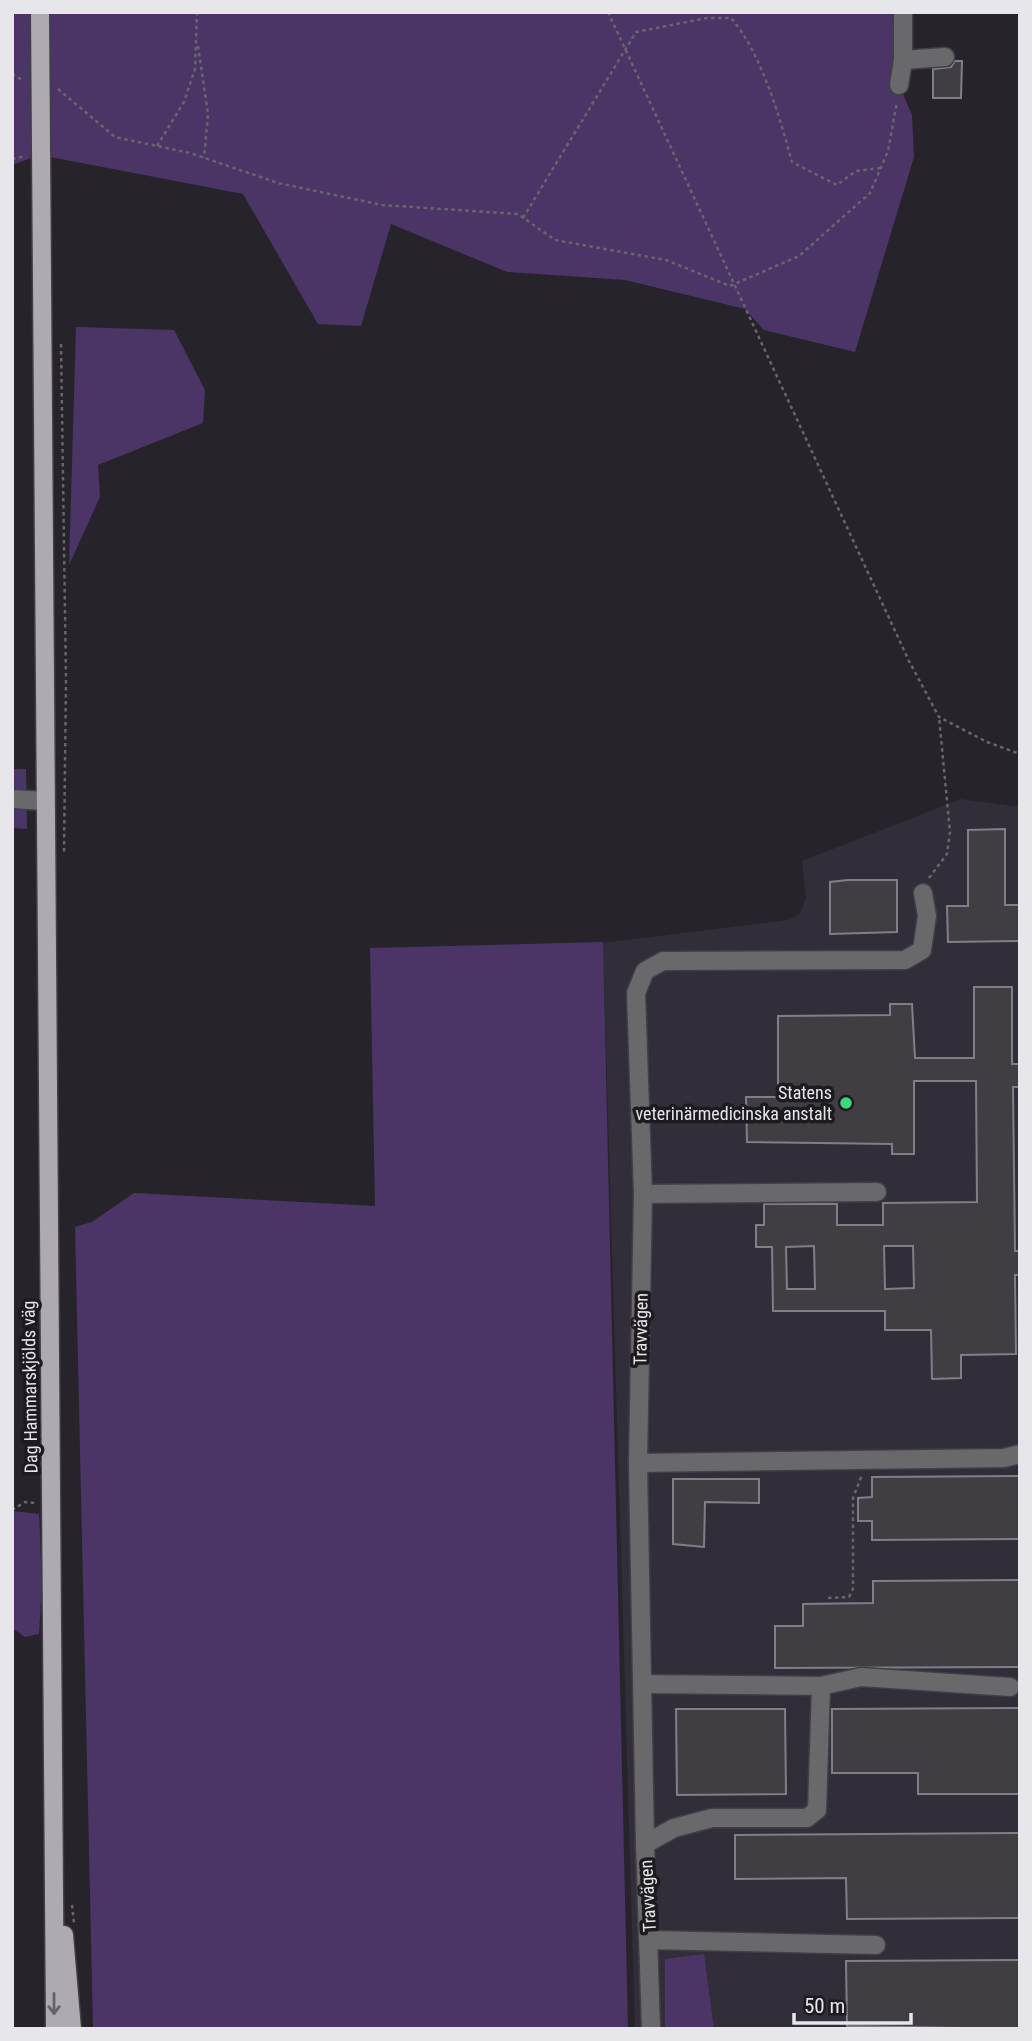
<svg xmlns="http://www.w3.org/2000/svg" width="1032" height="2041" viewBox="0 0 1032 2041" font-family="'Roboto Condensed',sans-serif">
<style>
.built{fill:#322e39}
.green{fill:#4a3566}
.building{fill:#403e43;stroke:#817f86;stroke-width:2;fill-rule:evenodd}
.lines{fill:none;stroke-linecap:round;stroke-linejoin:round}
.minor-casing{stroke:#413f45;stroke-width:21}
.major-casing{stroke:#413f45;stroke-width:21}
.path{stroke:#67666b;stroke-width:2.5;stroke-dasharray:3.5 3.5;stroke-linecap:butt}
.minor{stroke:#69686b;stroke-width:18}
.major{stroke:#adabb1;stroke-width:18}
.oneway{stroke:#656368}
.poi-dot{fill:#40d77c;stroke:#1d1b20;stroke-width:2.5}
.labels{text-anchor:middle;stroke-width:7;stroke-linejoin:round;paint-order:stroke}
.poi-label{font-size:18px;fill:#e7e6ea;stroke:#1d1b20;text-anchor:end}
.street-label{font-size:18px;fill:#e7e6ea;stroke:#1d1b20}
</style>
<rect width="100%" height="100%" fill="#26242a"/>
<!-- built -->
<polygon class="built" points="961,799 1020,807 1020,2029 635,2029 603,943 788,920 800,914 806,898 802,861"/>
<!-- green -->
<g class="green">
<polygon points="12,12 892,12 899,85 912,115 914,157 855,352 764,330 745,309 625,280 507,272 391,224 361,326 318,324 243,194 40,155 12,165"/>
<polygon points="76,327 174,330 205,390 203,423 98,465 100,497 69,565"/>
<polygon points="12,769 26,769 27,829 12,828"/>
<polygon points="603,942 628,2029 93,2029 75,1227 92,1222 134,1193 375,1206 370,948"/>
<polygon points="12,1511 39,1514 42,1583 39,1634 25,1637 12,1628"/>
<polygon points="704,1954 714,2029 665,2029 665,1959"/>
</g>
<!-- building -->
<g class="building">
<polygon points="955,61 962,61 961,98 933,98 933,69 951,67"/>
<polygon points="1005,829 1005,905 1020,905 1020,941 948,942 947,906 968,906 968,830"/>
<polygon points="848,880 897,880 897,932 830,934 830,882"/>
<path d="M974 987H1012V1064H1020V1087H1013L1015 1251H1020V1275H1015L1016 1354 961 1355V1378L932 1379 931 1330H885V1311H773L772 1247H756V1225H764V1204H837V1225H883V1203L977 1202 976 1081H914V1154H892V1144L747 1142 746 1097H778V1016L890 1015V1004H912L915 1058H974ZM814 1246 815 1289H787L786 1247ZM884 1246H913L914 1288 885 1289Z"/>
<polygon points="1020,1476 1020,1539 872,1540 872,1521 858,1521 858,1498 872,1497 872,1477"/>
<polygon points="673,1479 759,1479 759,1503 705,1502 704,1547 673,1544"/>
<polygon points="1020,1580 1020,1667 775,1668 775,1626 803,1626 803,1604 873,1603 873,1581"/>
<polygon points="1020,1708 1020,1794 918,1794 918,1773 832,1773 832,1709"/>
<polygon points="676,1709 785,1709 786,1794 677,1795"/>
<polygon points="1020,1833 1020,1918 847,1919 846,1878 735,1879 735,1835"/>
<polygon points="1020,1960 1020,2029 847,2026 846,1961"/>
</g>
<g class="lines">
<defs>
<g id="minor">
<polyline points="903,60 945,57"/>
<polyline points="899,85 903,60 903,12"/>
<polyline points="12,799 45,801"/>
<polyline points="643,1194 877,1192"/>
<polyline points="638,1463 1004,1458 1020,1454"/>
<polyline points="643,1684 821,1686 861,1677 1010,1687"/>
<polyline points="645,1844 674,1828 712,1818 807,1818 817,1810 821,1686"/>
<polyline points="650,1940 876,1945"/>
<polyline points="651,2029 645,1844 638,1463 643,1194 636,993 645,971 663,961 905,960 922,950 927,916 923,893"/>
</g>
<g id="major">
<polyline points="40,12 55,2029"/>
<polyline points="64,1935 72,2029"/>
</g>
</defs>
<!-- minor casing -->
<use href="#minor" class="minor-casing"/>
<!-- major casing -->
<use href="#major" class="major-casing"/>
<!-- path -->
<g class="path">
<polyline points="608,12 909,661 939,717 987,742 1020,754"/>
<polyline points="198,46 208,114 204,158"/>
<polyline points="12,74 24,81"/>
<polyline points="58,89 115,137 190,153 278,183 382,205 518,214 555,240 666,260 730,286 799,256 870,193 888,151 897,102"/>
<polyline points="157,146 184,102 195,69 197,12"/>
<polyline points="12,159 26,156"/>
<path d="M523 218 636 32 707 18H731C761 52 780 118 792 162L837 185 856 171 880 168"/>
<polyline points="61,344 66,679 64,852"/>
<polyline points="929,878 947,854 950,832 939,717"/>
<polyline points="12,1510 25,1502 35,1503"/>
<polyline points="828,1598 849,1597 853,1589 853,1498 862,1475"/>
<polyline points="72,1905 74,1923"/>
</g>
<!-- minor -->
<use href="#minor" class="minor"/>
<!-- major -->
<use href="#major" class="major"/>
</g>
<!-- one-way arrows -->
<defs><path id="oneway-shaft" d="M-6 0H5M1.5-3L5.5 0L1.5 3" fill="none" stroke-width="1.6" stroke-linecap="round" stroke-linejoin="round" transform="scale(1.75)"/></defs>
<use class="oneway" href="#oneway-shaft" transform="translate(54 2004) rotate(90)"/>
<!-- markers -->
<circle class="poi-dot" cx="846" cy="1103" r="7"/>
<g class="labels">
<!-- poi labels -->
<g class="poi-label">
<text x="832" y="1099">Statens<tspan x="832" dy="21">veterinärmedicinska anstalt</tspan></text>
</g>
<!-- street labels -->
<g class="street-label">
<text transform="translate(641 1329) rotate(-89)" y="6">Travvägen</text>
<text transform="translate(30 1387) rotate(-91)" y="6">Dag Hammarskjölds väg</text>
<text transform="translate(648 1896) rotate(-93)" y="6">Travvägen</text>
</g>
</g>
<!-- border -->
<rect width="1032" height="2041" fill="none" stroke="#e7e6ea" stroke-width="28"/>
<!-- scale -->
<path d="M794 2013v10h117v-10" fill="none" stroke="#e7e6ea" stroke-width="3.5"/>
<text x="804" y="2013" font-size="21" fill="#e7e6ea" stroke="#1d1b20" stroke-width="5" paint-order="stroke">50 m</text>
</svg>
